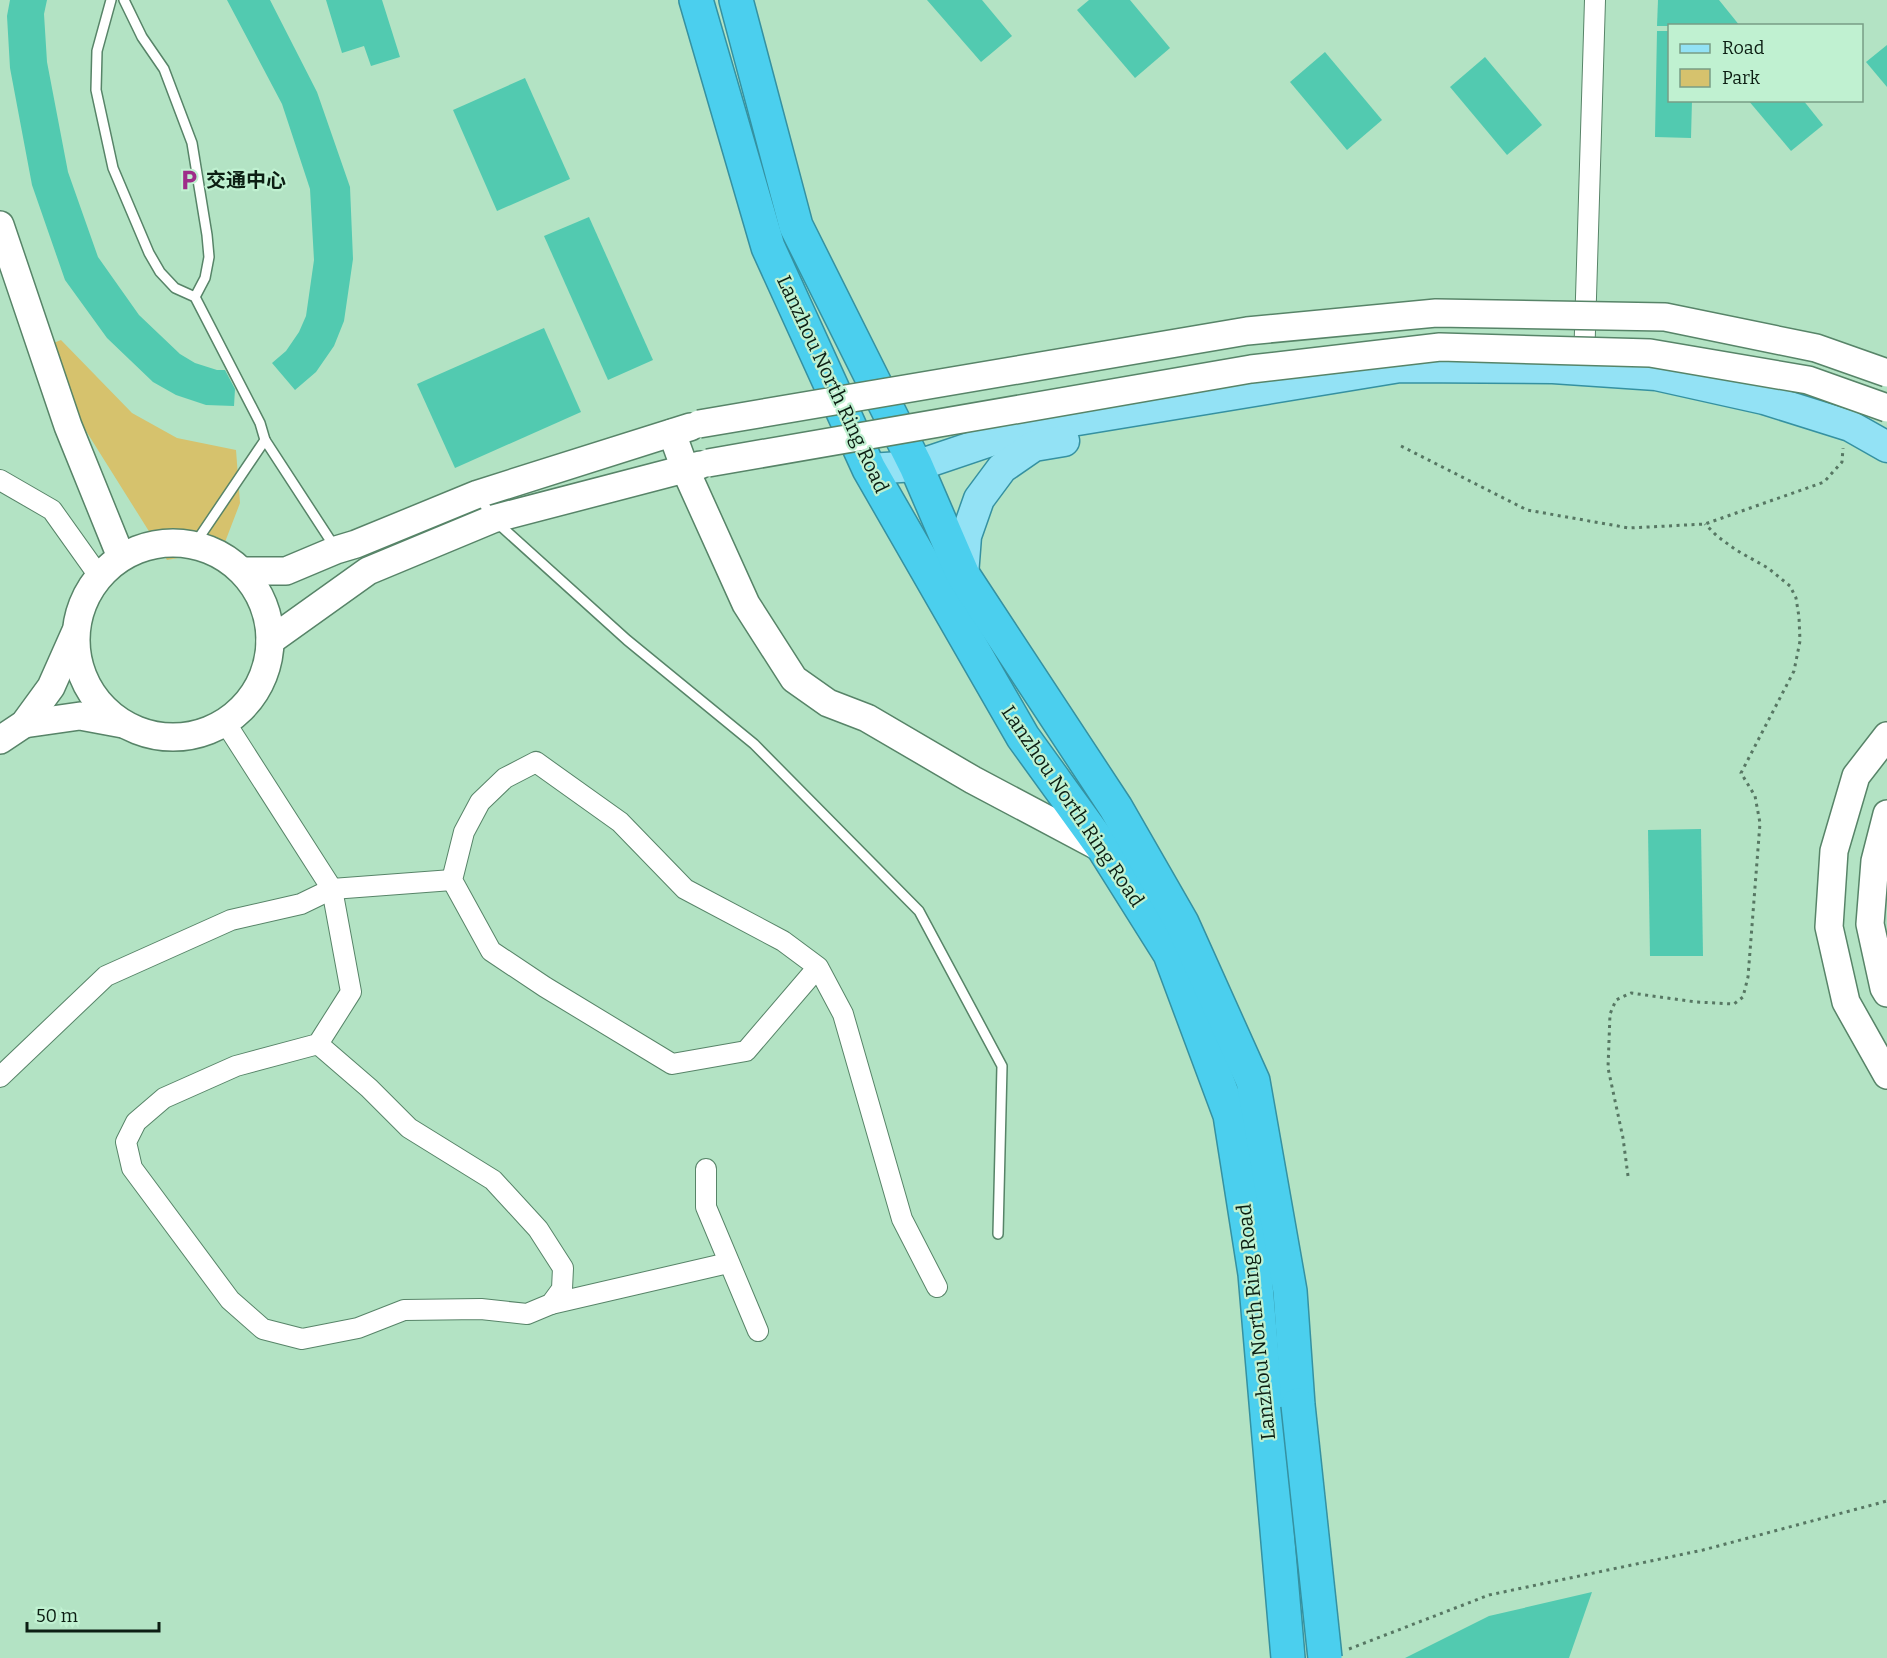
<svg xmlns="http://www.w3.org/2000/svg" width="1887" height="1658" viewBox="0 0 1887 1658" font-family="Bitter,'Noto Sans SC',serif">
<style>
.green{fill:#d6c26d}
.building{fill:#52cab0}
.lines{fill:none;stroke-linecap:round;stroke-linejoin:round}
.lane-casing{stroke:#578468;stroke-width:12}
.street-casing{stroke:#578468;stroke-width:22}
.secondary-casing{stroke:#578468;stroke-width:30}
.primary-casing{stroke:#3591a1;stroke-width:33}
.highway-casing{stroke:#3591a1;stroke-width:36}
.path{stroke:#577763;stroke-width:3;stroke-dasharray:3 4.5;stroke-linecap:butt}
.lane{stroke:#fff;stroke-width:9}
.street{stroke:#fff;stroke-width:20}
.secondary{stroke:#fff;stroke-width:27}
.primary{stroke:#93e2f5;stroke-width:30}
.highway{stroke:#4bcfee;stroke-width:33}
.secondary-bridge-casing{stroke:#578468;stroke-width:30;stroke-linecap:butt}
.highway-bridge-casing{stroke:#3591a1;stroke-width:36;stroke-linecap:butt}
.secondary-bridge{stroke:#fff;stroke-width:27}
.highway-bridge{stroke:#4bcfee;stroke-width:33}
.labels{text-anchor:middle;stroke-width:4.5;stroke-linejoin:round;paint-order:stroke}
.poi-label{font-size:20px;font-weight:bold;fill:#0c1e13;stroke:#c0f1d1;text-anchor:start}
.street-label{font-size:20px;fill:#0c1e13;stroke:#c0f1d1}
</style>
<rect width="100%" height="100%" fill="#b3e3c4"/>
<!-- green -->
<polygon class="green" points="61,340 132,413 177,438 236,450 240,503 222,550 167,560 76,415 46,346"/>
<!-- building -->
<g class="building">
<polygon points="10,0 47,0 44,14 47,62 68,172 98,257 139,315 180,354 195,363 217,370 225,370 235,389 234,406 206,405 176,395 153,382 107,338 65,280 32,185 10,68 7,16"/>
<polygon points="227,0 270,0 317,92 350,187 353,259 344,321 334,346 316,372 295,390 272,363 286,351 299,332 306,316 314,260 310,189 282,104"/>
<polygon points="326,0 382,0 400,57 371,66 364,46 342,53"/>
<polygon points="927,0 982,0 1012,36 981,62"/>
<polygon points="1089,0 1130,0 1170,48 1135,78 1077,10"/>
<polygon points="1658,0 1719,0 1740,26 1657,26"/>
<polygon points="1657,31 1670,31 1670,100 1692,100 1691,138 1655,137"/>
<polygon points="1887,45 1887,87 1866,62"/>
<polygon points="1325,52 1382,120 1347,150 1290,82"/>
<polygon points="1485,57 1542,125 1507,155 1450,87"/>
<polygon points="525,78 570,179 497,211 453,110"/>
<polygon points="1748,100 1803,100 1823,125 1791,151"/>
<polygon points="589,217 653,360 608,380 544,236"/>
<polygon points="544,328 581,412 455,468 417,384"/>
<polygon points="1701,829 1703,956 1650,956 1648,830"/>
<polygon points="1592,1592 1569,1658 1405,1658 1489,1616"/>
</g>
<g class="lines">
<defs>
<g id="lane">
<polyline points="111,0 97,51 96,90 113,168 149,253 160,272 175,288 195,297 260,423 265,440 194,545"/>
<polyline points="124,0 142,37 164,69 192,143 207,235 209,257 205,278 195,297"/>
<polyline points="265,440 336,549"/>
<polyline points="479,496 493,519 627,640 754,744 919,911 1002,1066 998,1234"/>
</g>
<g id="street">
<polyline points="1584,363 1595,0"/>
<polyline points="0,480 52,510 99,576"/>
<polyline points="225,722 332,889 351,992 318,1044 236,1066 164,1098 136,1122 126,1142 132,1168 230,1300 263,1329 302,1339 358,1328 404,1310 481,1309 527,1314 551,1304 562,1289 563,1268 538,1229 493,1180 409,1128 369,1088 318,1044"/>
<polyline points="818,967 746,1051 672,1064 545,987 491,951 452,880 464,832 480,802 505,778 536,762 620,822 685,889 783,941 818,967 843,1014 902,1219 937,1287"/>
<polyline points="0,1077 106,976 231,920 301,904 332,889 452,880"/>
<polyline points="706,1169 706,1207 758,1331"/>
<polyline points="551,1304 728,1263"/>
</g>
<g id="secondary">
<polyline points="0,225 68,426 121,557"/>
<polyline points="672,433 685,469 746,604 794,679 828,703 867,718 973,780 1103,849"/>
<circle cx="173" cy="640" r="97"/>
<polyline points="242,571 286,571 336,550 356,544 478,494 690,427"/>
<polyline points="270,641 368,571 493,519 700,465"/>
<polyline points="24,724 80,716 123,724"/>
<polyline points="1887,736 1856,776 1834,851 1829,927 1846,1002 1887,1075"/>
<polyline points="0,740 24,724 51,687 75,633"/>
<polyline points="1887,814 1875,861 1870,924 1884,988 1887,993"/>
</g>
<g id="primary">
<polyline points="869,469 916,466 1029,428 1400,367 1553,368 1656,375 1764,399 1850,426 1887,447"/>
<polyline points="963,575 966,536 979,499 1002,468 1034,446 1064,441"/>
</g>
<g id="highway">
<polyline points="696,0 768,247 869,469 1023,737 1104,849 1170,954 1230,1115 1255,1274 1288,1658"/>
<polyline points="736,0 796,226 916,466 963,575 1116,808 1182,923 1253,1081 1290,1291 1298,1405"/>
</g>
</defs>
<!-- lane casing -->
<use href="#lane" class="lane-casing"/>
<!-- street casing -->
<use href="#street" class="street-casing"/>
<!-- secondary casing -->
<use href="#secondary" class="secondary-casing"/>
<!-- primary casing -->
<use href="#primary" class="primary-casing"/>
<!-- highway casing -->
<use href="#highway" class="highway-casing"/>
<!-- path -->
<g class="path">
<polyline points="1401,446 1527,510 1629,528 1705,524 1824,482 1842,462 1843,448"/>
<polyline points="1628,1176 1623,1138 1608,1068 1610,1014 1616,1000 1631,993 1696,1002 1734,1004 1743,997 1748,977 1760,823 1755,796 1741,773 1794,671 1800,641 1799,617 1796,598 1790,586 1768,568 1736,550 1717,536 1705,524"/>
<polyline points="1349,1649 1489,1595 1703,1550 1887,1501"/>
</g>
<!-- lane -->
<use href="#lane" class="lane"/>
<!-- street -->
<use href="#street" class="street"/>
<!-- secondary -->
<use href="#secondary" class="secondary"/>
<!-- primary -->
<use href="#primary" class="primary"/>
<!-- highway -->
<use href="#highway" class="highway"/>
<defs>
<g id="secondary-bridge">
<polyline points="699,424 1247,331 1436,313 1665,317 1816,348 1887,373"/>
<polyline points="708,463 1251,369 1440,347 1650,353 1808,380 1887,408"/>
</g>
<polyline id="highway-bridge" points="1298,1405 1325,1658"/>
</defs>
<!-- secondary-bridge casing -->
<use href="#secondary-bridge" class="secondary-bridge-casing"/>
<!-- highway-bridge casing -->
<use href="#highway-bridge" class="highway-bridge-casing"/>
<!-- secondary-bridge -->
<use href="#secondary-bridge" class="secondary-bridge"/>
<!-- highway-bridge -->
<use href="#highway-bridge" class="highway-bridge"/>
</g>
<!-- icons -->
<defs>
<symbol id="parking-bare" viewBox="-9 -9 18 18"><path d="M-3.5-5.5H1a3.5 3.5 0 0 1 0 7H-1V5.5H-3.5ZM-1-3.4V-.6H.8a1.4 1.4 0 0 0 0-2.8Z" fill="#9e2d89" stroke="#c0f1d1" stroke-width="2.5" paint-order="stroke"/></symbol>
</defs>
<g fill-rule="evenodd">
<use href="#parking-bare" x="174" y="165" width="30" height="30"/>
</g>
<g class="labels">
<!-- poi labels -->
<g class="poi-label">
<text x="206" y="187">交通中心</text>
</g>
<!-- street labels -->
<g class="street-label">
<text transform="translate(833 384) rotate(65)" y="7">Lanzhou North Ring Road</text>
<text transform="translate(1073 806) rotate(56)" y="7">Lanzhou North Ring Road</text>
<text transform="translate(1256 1322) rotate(-96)" y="7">Lanzhou North Ring Road</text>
</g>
</g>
<!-- legend -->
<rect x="1668" y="24" width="195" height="78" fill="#c0f1d1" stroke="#789d85" stroke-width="1.5"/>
<rect x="1680" y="44" width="30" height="9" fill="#93e2f5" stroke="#789d85" stroke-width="1.5"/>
<text x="1722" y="54" font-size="18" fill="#0c1e13">Road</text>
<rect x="1680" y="69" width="30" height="18" fill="#d6c26d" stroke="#789d85" stroke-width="1.5"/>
<text x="1722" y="84" font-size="18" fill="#0c1e13">Park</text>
<!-- scale -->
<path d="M27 1622v9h132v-9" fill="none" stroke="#0c1e13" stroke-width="3"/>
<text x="36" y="1622" font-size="18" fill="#0c1e13" stroke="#c0f1d1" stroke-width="4.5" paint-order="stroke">50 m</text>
</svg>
